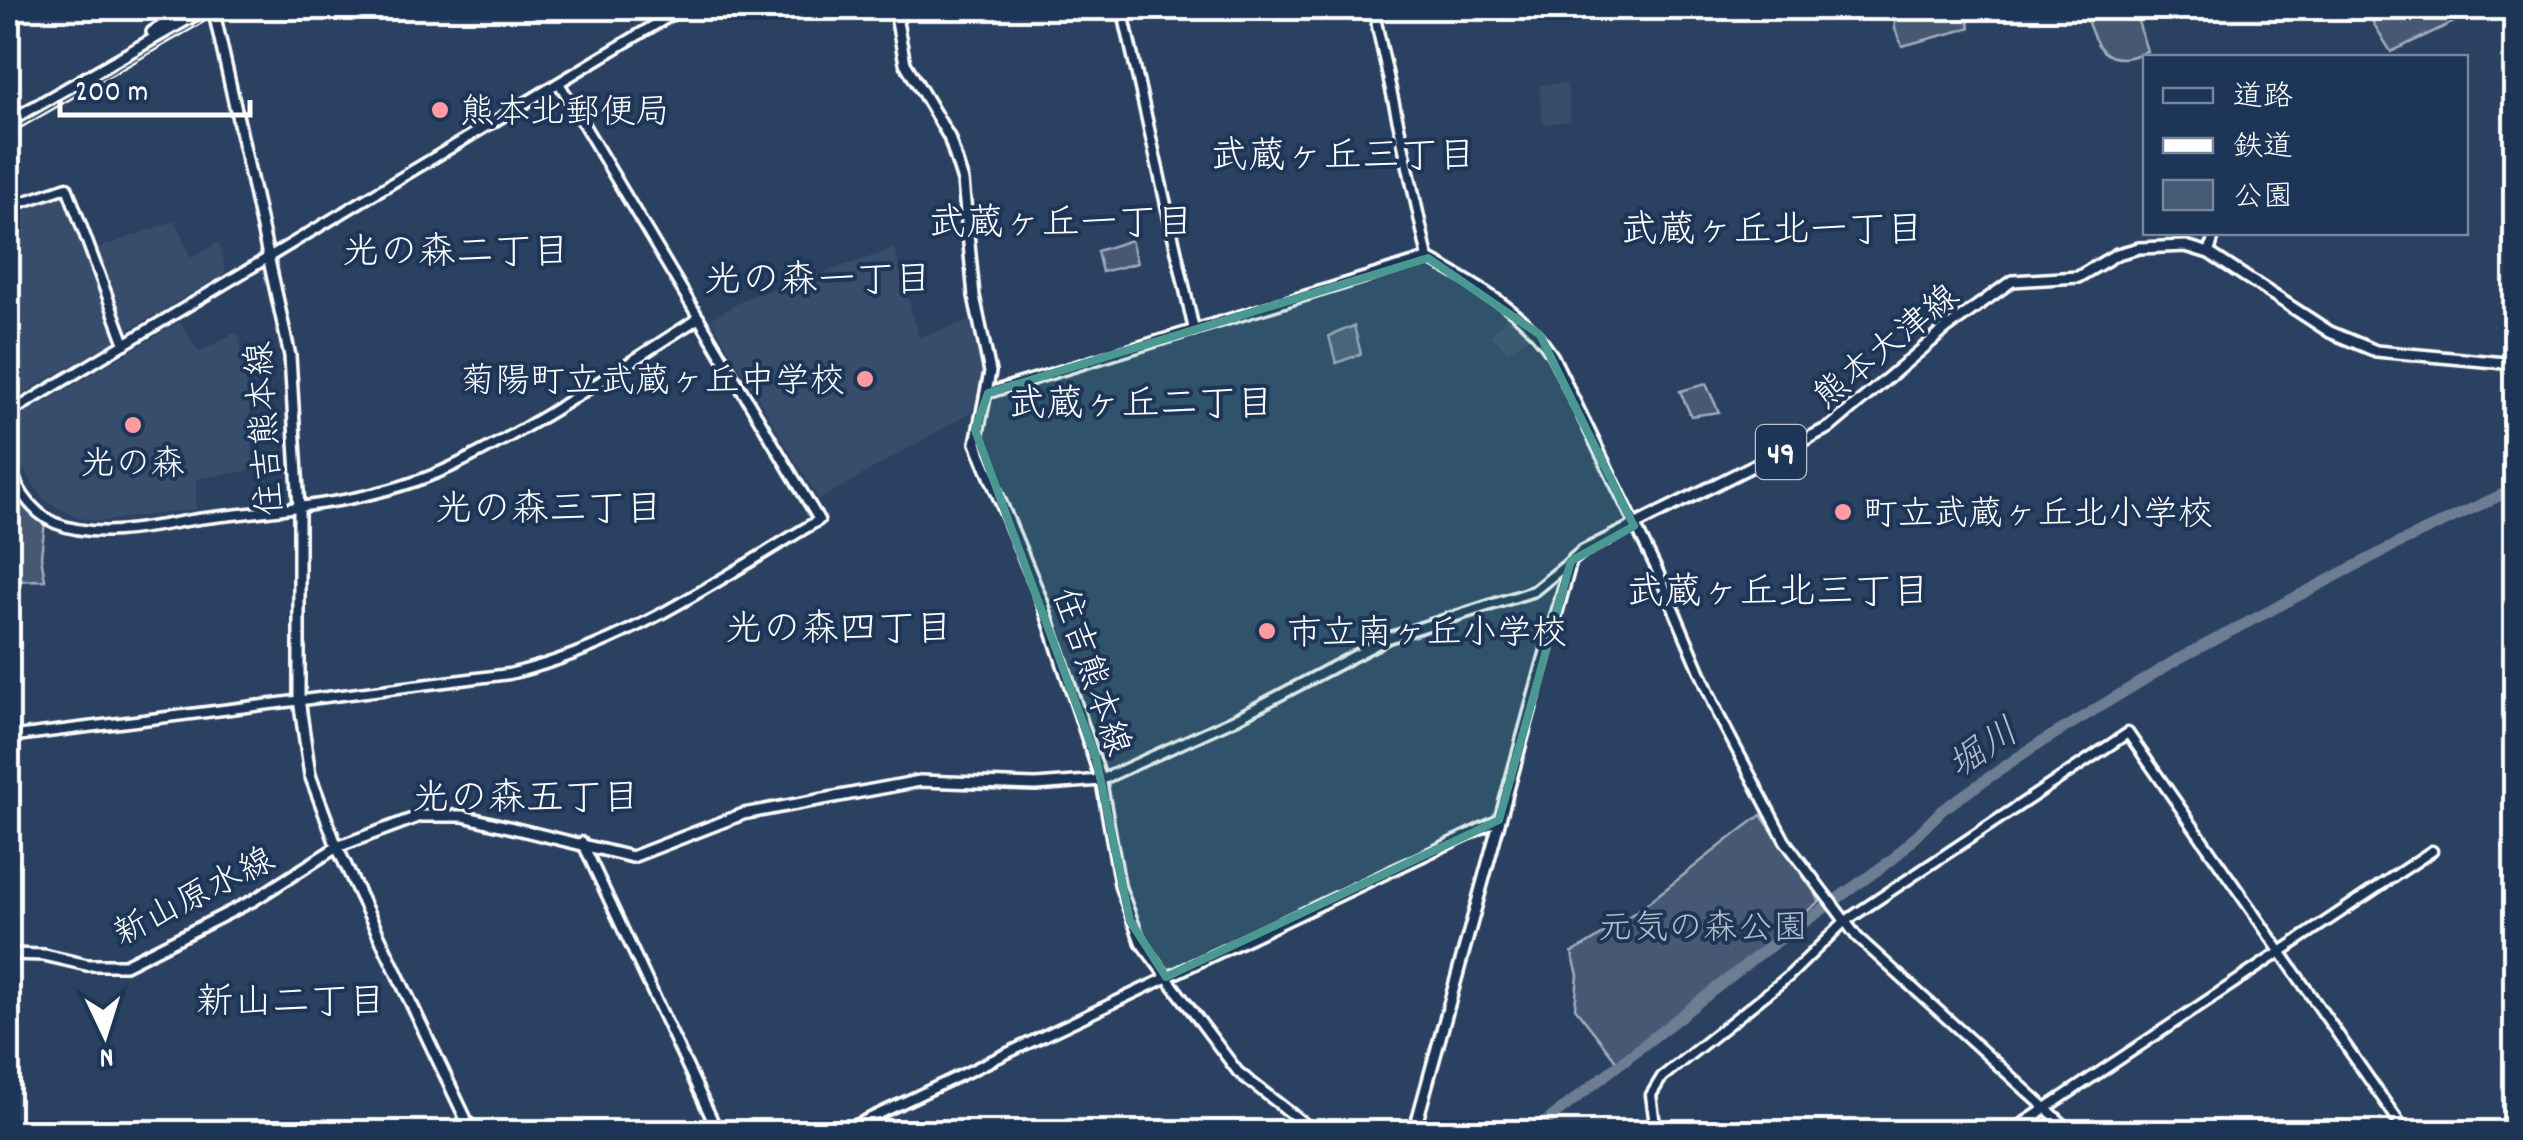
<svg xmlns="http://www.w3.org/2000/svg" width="2523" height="1140" viewBox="0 0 2523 1140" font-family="Dekko,'Klee One',sans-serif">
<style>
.built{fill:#394e6c}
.green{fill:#465975;stroke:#a2acba;stroke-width:2.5}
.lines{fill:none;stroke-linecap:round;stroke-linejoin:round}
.river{stroke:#6d7d92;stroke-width:11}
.minor-casing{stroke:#fff;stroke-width:15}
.major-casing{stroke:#fff;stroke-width:16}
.minor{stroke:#1d3557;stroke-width:8}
.major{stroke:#1d3557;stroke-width:9}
.rail{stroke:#fff;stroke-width:2.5}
.major-bridge-casing{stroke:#fff;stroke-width:16;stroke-linecap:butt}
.major-bridge{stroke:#1d3557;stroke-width:9}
.marked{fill:#4b9892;fill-opacity:0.2;stroke:#4b9892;stroke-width:8;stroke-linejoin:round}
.poi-dot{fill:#ff9aa2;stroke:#1d3557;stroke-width:4}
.labels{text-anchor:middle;stroke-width:8;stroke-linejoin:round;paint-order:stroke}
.shield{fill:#1d3557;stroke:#bbc2cd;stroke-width:2.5}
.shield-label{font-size:32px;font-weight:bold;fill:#fff}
.poi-label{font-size:35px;fill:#fff;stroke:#1d3557;text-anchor:start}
.street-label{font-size:35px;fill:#fff;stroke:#1d3557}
.park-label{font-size:35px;fill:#b5bdc8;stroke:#1d3557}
.neighbourhood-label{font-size:38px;fill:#fff;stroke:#1d3557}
.water-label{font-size:38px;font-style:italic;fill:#b6bec8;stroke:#1d3557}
</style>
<rect width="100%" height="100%" fill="#2a4161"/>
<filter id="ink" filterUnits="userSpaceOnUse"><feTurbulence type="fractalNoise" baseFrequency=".01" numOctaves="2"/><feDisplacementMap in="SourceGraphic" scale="20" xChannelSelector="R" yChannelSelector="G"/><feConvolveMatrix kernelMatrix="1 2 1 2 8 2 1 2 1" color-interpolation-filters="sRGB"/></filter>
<g filter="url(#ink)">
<!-- built -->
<g class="built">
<polygon points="1567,83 1571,121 1543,124 1539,85"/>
<polygon points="61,195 117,339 16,397 8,393 8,214"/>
<polygon points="175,221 191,258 219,242 226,273 126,331 93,250"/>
<polygon points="894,249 919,337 973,320 983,373 978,398 971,412 819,500 711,319 747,298"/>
<polygon points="1509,314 1532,334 1508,352 1491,336"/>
<polygon points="180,322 199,352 234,333 239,335 250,408 253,470 196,479 196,509 102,521 78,518 44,500 22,466 12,431 17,419"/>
</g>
<!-- green -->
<g class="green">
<polygon points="1894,8 1965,8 1970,28 1902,46 1895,29"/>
<path d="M2083 8H2134L2147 51C2103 72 2095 44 2083 8Z"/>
<polygon points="2364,8 2459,8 2462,18 2391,52"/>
<polygon points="1131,240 1137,263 1102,272 1097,251"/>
<polygon points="1354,326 1361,354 1336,363 1329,336"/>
<polygon points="1706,384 1719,412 1691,416 1680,391"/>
<polygon points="8,486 45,522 41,556 45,580 8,581"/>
<path d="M1761 815 1820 901 1618 1063 1575 1008 1578 975 1572 953C1640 915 1698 861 1761 815Z"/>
</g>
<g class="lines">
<!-- river -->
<polyline class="river" points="1533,1132 1761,953 1893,859 1942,810 2030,749 2178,659 2397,544 2516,488"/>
<defs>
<g id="minor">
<polyline points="1122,8 1194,330"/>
<path d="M1373 8 1428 258C1475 285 1523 309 1553 356L1658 572 1719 716 1785 841 1857 937 2072 1132"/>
<polyline points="8,207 67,187 125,344"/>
<polyline points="2209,253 2215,232"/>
<polyline points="988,393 1428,258"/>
<polyline points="8,414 683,8"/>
<path d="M8 458C13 484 30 512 55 523 102 542 158 524 206 518 289 508 374 503 451 467 537 426 618 369 699 318"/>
<path d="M8 737 509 674C624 647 718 580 819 520L559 83"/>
<polyline points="582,842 718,1132"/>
<polyline points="841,1132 1499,820"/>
<polyline points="1315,1132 1238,1072 1141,943 1120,887 1101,780 1235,719 1388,638 1534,591 1571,561"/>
<polyline points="1656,1132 1651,1095 1662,1077 1789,976 1844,922 2128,733 2406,1132"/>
<polyline points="2010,1132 2432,851"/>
</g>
<g id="major">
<polyline points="152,32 191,8"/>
<polyline points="8,122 207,8"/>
<polyline points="240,128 290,356 299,508 299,699 310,775 337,847 472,1132"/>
<polyline points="8,954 44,955 87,965 125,965 254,900 337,847 420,816 463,816 632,857 743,814 920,781 1036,785 1101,780 1042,601 976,443 990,372 974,296 963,181 949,137 905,63 897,22 905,8"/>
<polyline points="1414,1132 1571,561 1583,551 1830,427 1947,328 2012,281 2078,277 2117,254 2139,248 2186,246 2209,253 2330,332 2376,351 2516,364"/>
</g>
</defs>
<!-- minor casing -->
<use href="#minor" class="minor-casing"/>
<!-- major casing -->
<use href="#major" class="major-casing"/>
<!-- minor -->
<use href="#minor" class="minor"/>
<!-- major -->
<use href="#major" class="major"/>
<!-- rail -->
<polyline class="rail" points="8,135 228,8"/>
<defs>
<polyline id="major-bridge" points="213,8 240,128"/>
</defs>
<!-- major-bridge casing -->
<use href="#major-bridge" class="major-bridge-casing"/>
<!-- major-bridge -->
<use href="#major-bridge" class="major-bridge"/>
</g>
</g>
<!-- marked area -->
<path class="marked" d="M1428 258 1540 335 1634 526 1571 561 1499 820 1166 977 1130 921 1096 758 975 430 988 393Z"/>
<!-- markers -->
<g class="poi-dot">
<circle cx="440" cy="110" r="10"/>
<circle cx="865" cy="379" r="10"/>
<circle cx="133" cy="425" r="10"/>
<circle cx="1843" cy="512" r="10"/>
<circle cx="1267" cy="631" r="10"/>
</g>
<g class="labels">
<!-- shield labels -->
<rect class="shield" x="1756" y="425" width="50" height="54" rx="8"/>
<g class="shield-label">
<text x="1781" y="463">49</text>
</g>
<!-- poi labels -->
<g class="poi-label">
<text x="460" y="122">熊本北郵便局</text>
<text x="845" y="391" text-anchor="end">菊陽町立武蔵ヶ丘中学校</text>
<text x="133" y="474" text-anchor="middle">光の森</text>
<text x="1863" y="524">町立武蔵ヶ丘北小学校</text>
<text x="1287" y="643">市立南ヶ丘小学校</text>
</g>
<!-- street labels -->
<g class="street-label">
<text transform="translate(1885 345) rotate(-39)" y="12">熊本大津線</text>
<text transform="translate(263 429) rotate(-94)" y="12">住吉熊本線</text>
<text transform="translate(1093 671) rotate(71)" y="12">住吉熊本線</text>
<text transform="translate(193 895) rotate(-27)" y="12">新山原水線</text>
</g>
<!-- park labels -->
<g class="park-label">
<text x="1703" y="938">元気の森公園</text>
</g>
<!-- neighbourhood labels -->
<g class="neighbourhood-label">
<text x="1343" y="167">武蔵ヶ丘三丁目</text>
<text x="1061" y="234">武蔵ヶ丘一丁目</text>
<text x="1772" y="241">武蔵ヶ丘北一丁目</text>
<text x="456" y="263">光の森二丁目</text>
<text x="818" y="291">光の森一丁目</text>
<text x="1141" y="415">武蔵ヶ丘二丁目</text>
<text x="549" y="520">光の森三丁目</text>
<text x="1778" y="603">武蔵ヶ丘北三丁目</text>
<text x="839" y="640">光の森四丁目</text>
<text x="526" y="809">光の森五丁目</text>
<text x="291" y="1013">新山二丁目</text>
</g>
<!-- water labels -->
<g class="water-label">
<text transform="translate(1982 747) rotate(-34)" y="13">堀川</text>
</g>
</g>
<!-- margin -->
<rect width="2523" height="1140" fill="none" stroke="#1d3557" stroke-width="40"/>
<rect x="20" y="20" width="2483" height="1100" fill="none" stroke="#fff" stroke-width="4" filter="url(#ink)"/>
<!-- legend -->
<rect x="2143" y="55" width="325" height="180" fill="#1d3557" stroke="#77869a" stroke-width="2.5"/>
<rect x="2163" y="88" width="50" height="15" fill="#1d3557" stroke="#77869a" stroke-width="2.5"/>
<text x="2233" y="105" font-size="30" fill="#ffffff">道路</text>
<rect x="2163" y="138" width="50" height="15" fill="#ffffff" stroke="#77869a" stroke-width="2.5"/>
<text x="2233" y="155" font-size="30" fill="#ffffff">鉄道</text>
<rect x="2163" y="180" width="50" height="30" fill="#465975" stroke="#77869a" stroke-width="2.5"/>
<text x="2233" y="205" font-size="30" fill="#ffffff">公園</text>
<!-- north arrow -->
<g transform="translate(105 1035) rotate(176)" stroke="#1d3557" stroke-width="8" paint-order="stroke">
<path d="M0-8L18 38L0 25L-18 38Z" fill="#ffffff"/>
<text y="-15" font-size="28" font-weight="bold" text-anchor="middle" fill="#ffffff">N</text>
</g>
<!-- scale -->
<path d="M60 100v15h190v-15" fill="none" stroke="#ffffff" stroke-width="5"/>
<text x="75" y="100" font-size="30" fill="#ffffff" stroke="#1d3557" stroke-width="8" paint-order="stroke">200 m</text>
</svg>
